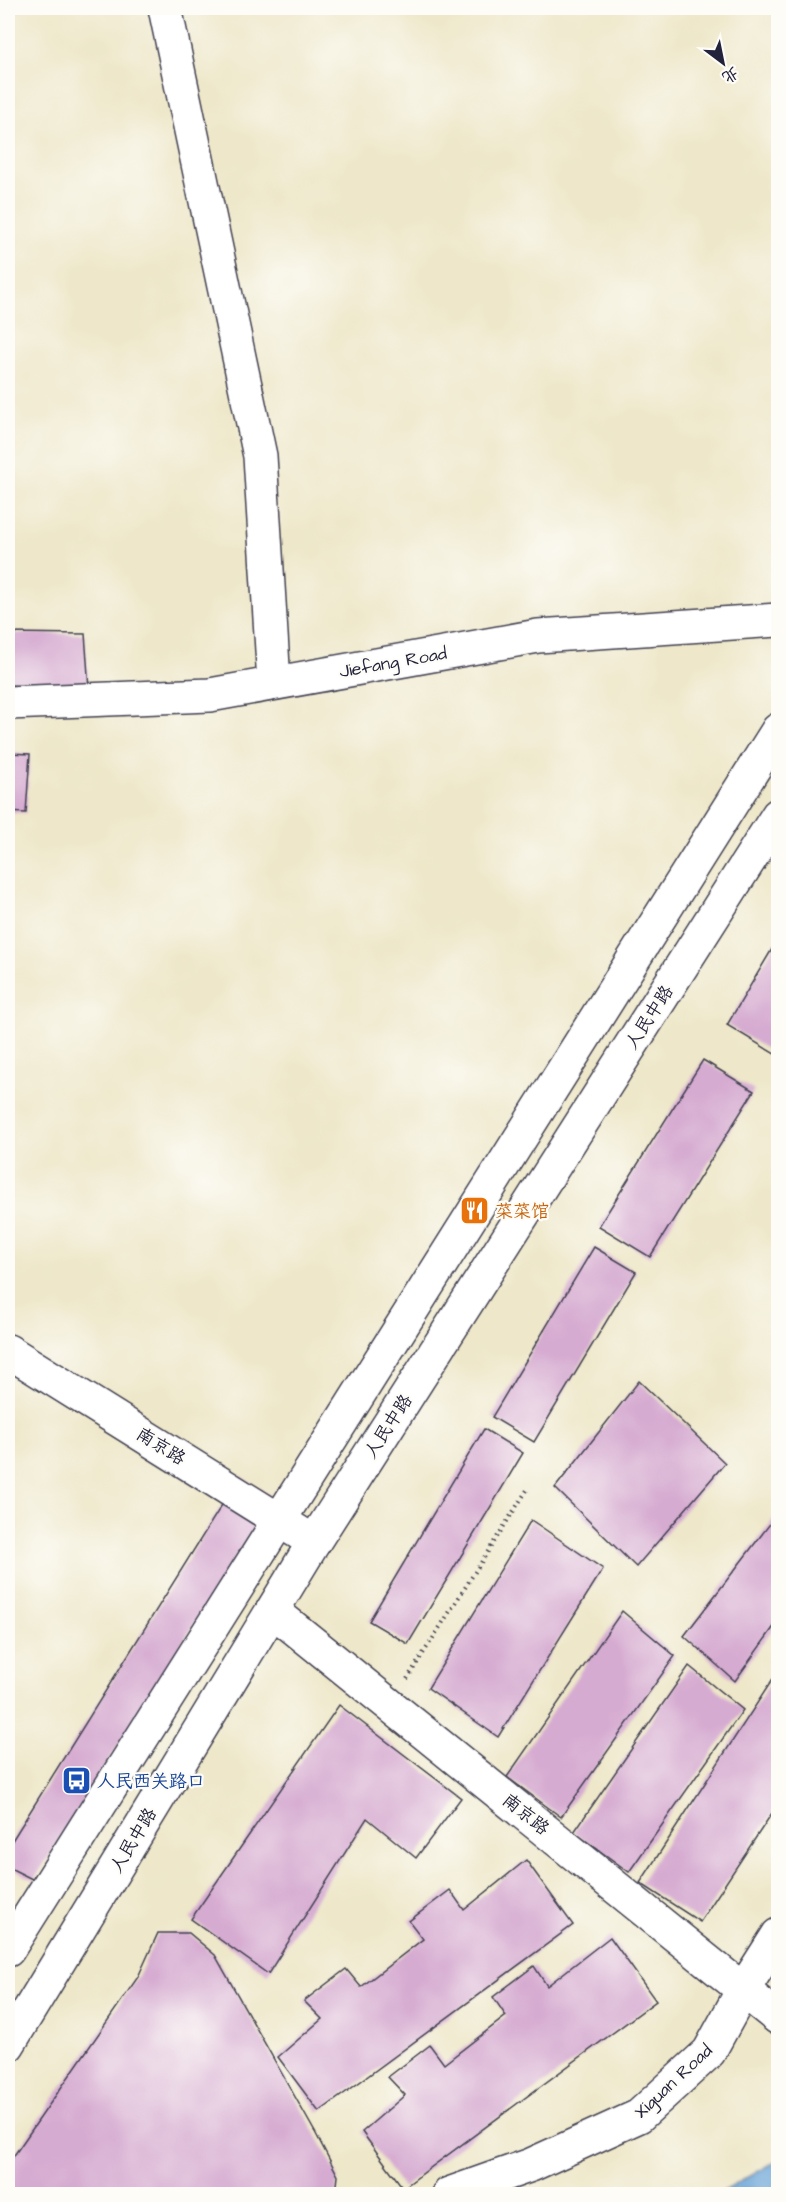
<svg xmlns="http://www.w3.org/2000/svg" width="786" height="2202" viewBox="0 0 786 2202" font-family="'Architects Daughter','LXGW WenKai TC',sans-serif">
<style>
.water{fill:#63a0d5;stroke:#426188;stroke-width:1.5}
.building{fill:#d6abd1}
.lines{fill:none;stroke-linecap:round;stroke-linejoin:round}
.minor-casing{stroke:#414050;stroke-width:36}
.major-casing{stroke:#414050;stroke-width:36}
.path{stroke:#414050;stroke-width:4;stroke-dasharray:1.5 4.5;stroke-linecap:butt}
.minor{stroke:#fff;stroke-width:33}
.major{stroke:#fff;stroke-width:33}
.labels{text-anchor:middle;stroke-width:4.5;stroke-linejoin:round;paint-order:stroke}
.street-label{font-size:18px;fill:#22223b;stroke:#fdfcf7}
.food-label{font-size:18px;fill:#c56008;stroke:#fdfcf7;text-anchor:start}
.transit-label{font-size:18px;fill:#164399;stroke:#fdfcf7;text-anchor:start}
</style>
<rect width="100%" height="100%" fill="#fdfcf7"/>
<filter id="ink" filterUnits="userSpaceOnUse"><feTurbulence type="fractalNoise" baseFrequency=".0167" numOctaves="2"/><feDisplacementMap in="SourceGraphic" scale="12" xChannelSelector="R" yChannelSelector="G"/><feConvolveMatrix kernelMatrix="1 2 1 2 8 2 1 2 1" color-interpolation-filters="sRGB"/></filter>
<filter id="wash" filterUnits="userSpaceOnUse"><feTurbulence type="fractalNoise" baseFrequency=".008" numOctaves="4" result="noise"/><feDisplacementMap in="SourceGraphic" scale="24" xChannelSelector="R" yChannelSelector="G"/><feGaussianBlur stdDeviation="1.35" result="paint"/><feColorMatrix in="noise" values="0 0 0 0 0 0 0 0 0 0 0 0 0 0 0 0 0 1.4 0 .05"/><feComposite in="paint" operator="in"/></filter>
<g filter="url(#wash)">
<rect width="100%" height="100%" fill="#eee7c9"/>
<!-- water -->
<polygon class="water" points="778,2160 778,2194 719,2194"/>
<g id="blocks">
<!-- building -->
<g class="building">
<polygon points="8,633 85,634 89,689 8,685"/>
<polygon points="8,753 30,754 26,813 8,812"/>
<polygon points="778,939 778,1056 727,1025"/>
<polygon points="703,1060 754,1091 650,1257 599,1226"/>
<polygon points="594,1247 636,1272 534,1442 492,1417"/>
<polygon points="639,1381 725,1463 636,1567 555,1488"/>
<polygon points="484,1429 523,1453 408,1644 369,1621"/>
<polygon points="240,1476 273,1498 34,1880 8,1867 8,1847"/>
<polygon points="776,1516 778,1518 778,1621 735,1681 684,1636"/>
<polygon points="531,1520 603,1569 498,1737 428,1688"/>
<polygon points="622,1611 675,1656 561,1817 507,1777"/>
<polygon points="689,1666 743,1710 629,1872 574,1832"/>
<polygon points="778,1671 778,1804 700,1922 640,1883"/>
<polygon points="339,1705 461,1798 416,1858 367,1818 268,1974 191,1919"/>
<polygon points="526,1860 573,1925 319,2112 278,2057 322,2019 304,2001 346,1969 361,1987 423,1939 409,1921 450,1890 464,1910"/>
<polygon points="158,1933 189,1933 215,1955 316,2134 338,2176 336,2194 8,2194 8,2164 138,1977"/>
<polygon points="610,1937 656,2001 403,2188 362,2132 405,2095 388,2077 430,2045 444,2064 506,2016 493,1997 534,1966 547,1986"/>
</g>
</g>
</g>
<g filter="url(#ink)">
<use href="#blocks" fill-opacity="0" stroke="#414050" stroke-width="1.5"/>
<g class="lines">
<defs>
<g id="minor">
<polyline points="165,8 260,456 274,683"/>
<polyline points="8,703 210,695 538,636 778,620"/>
<polyline points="8,1351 314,1542"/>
<polyline points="273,1611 778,2018"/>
<polyline points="449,2194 531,2165 639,2116 709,2052 743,1990 778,1935"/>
</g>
<g id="major">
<polyline points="8,1950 778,730"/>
<polyline points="8,2045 314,1542 778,815"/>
</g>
</defs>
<!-- minor casing -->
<use href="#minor" class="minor-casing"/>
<!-- major casing -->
<use href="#major" class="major-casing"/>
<!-- path -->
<polyline class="path" points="407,1679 527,1490"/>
<!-- minor -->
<use href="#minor" class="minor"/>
<!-- major -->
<use href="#major" class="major"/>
</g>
</g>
<!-- icons -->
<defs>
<symbol id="restaurant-square" viewBox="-11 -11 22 22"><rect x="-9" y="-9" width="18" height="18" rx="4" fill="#e8710a" stroke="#fdfcf7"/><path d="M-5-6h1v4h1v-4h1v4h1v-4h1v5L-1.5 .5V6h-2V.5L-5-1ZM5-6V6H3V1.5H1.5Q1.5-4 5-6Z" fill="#fff"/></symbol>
<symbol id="bus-square" viewBox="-11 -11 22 22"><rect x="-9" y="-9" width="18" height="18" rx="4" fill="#1a4fb4" stroke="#fdfcf7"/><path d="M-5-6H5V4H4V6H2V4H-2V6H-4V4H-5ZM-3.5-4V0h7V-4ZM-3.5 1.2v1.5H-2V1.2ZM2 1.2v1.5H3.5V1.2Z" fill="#fff"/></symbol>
</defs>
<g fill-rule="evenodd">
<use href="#restaurant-square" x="458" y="1194" width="33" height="33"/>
<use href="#bus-square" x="60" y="1764" width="33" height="33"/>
</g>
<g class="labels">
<!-- street labels -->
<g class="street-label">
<text transform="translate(393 662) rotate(-10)" y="6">Jiefang Road</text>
<text transform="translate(649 1017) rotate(-57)" y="6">人民中路</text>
<text transform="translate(388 1426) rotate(-57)" y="6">人民中路</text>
<text transform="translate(161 1446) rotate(32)" y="6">南京路</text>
<text transform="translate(526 1814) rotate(39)" y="6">南京路</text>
<text transform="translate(133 1840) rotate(-59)" y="6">人民中路</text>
<text transform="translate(673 2081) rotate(-43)" y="6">Xiguan Road</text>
</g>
<!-- food labels -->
<g class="food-label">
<text x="495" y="1217">菜菜馆</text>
</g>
<!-- transit labels -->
<g class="transit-label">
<text x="97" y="1787">人民西关路口</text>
</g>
</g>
<!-- margin -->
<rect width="786" height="2202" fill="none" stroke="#fdfcf7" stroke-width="30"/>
<!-- north arrow -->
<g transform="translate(723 63) rotate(148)" stroke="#fdfcf7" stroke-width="4.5" paint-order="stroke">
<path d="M0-4.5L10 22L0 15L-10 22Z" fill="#22223b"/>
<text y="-9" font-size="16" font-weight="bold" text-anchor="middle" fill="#22223b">北</text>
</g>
</svg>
